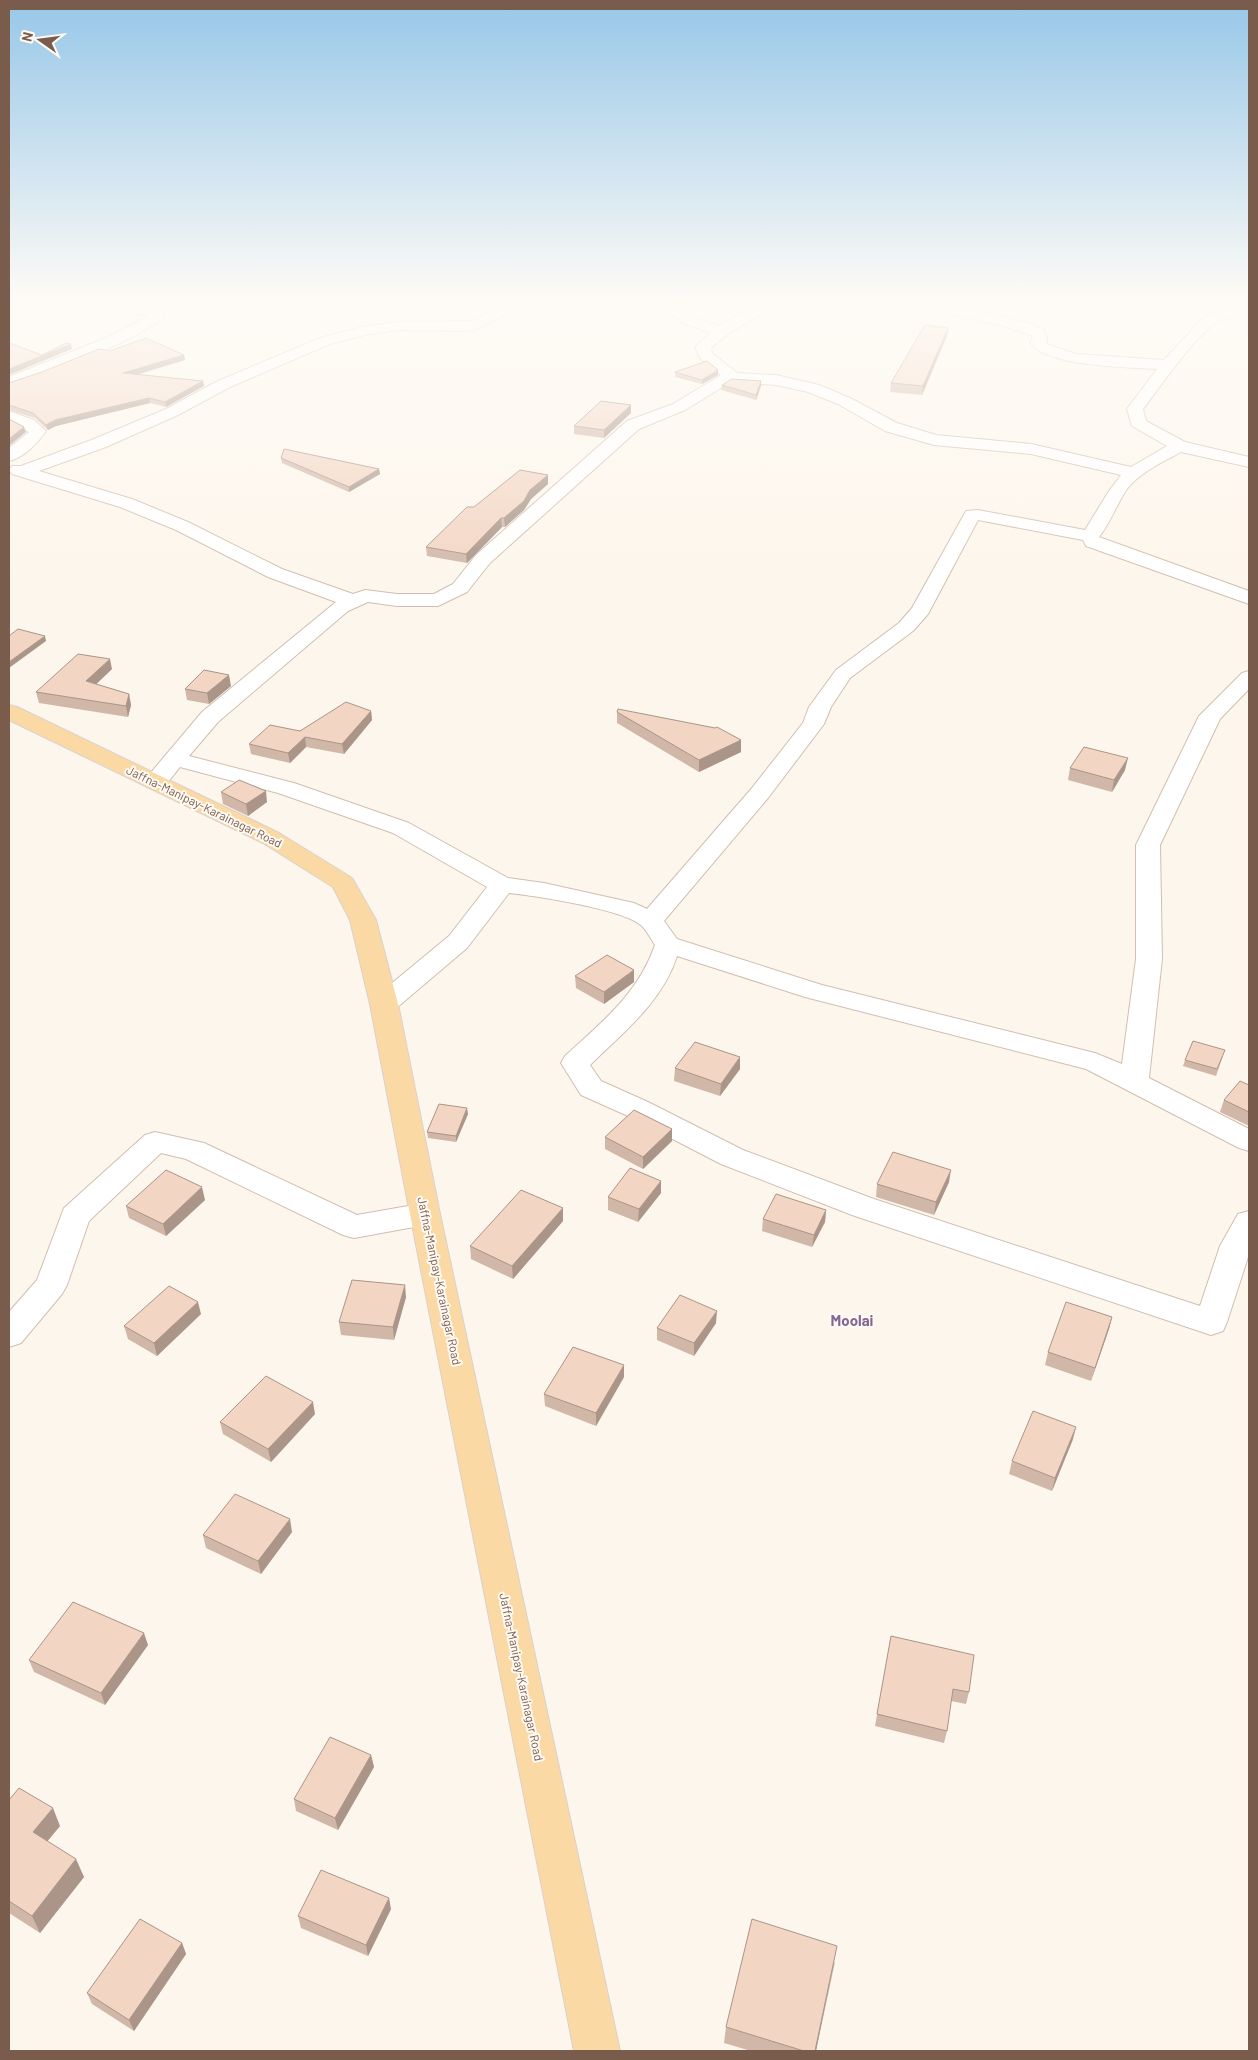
<svg xmlns="http://www.w3.org/2000/svg" width="1258" height="2060" viewBox="0 0 1258 2060" font-family="Barlow,sans-serif">
<style>
.lines{fill:none;stroke-linecap:round;stroke-linejoin:round}
.street-casing{stroke:#d1beb0;stroke-width:2}
.primary-casing{stroke:#dad1cd;stroke-width:2}
.street{fill:#fff;fill-rule:evenodd}
.primary{fill:#fbd9a5;fill-rule:evenodd}
.wall{fill:#d1b7a8}
.shaded-wall{fill:#aa9588}
.building{fill:#f3d5c3;stroke:#aa9588}
.labels{text-anchor:middle;stroke-width:4;stroke-linejoin:round;paint-order:stroke}
.street-label{font-size:12px;fill:#7a5c4d;stroke:#fffaf3}
.quarter-label{font-size:15px;font-weight:bold;fill:#846695;stroke:#fffaf3}
</style>
<rect width="100%" height="100%" fill="#fdf6ec"/>
<g class="lines">
<defs>
<g id="street">
<path d="M91 299C107 298 155 302 165 315 152 334 35 381 9 387V377L108 337 148 316 93 302Z"/>
<path d="M514 299H531L529 302 477 329 461 331 398 330 364 335 330 344 230 387 178 415 106 447 39 471 132 499 188 522 282 569 353 594 365 590 397 594H434L453 584 476 555 627 421 673 404 721 375 700 358 695 347 710 333 683 323 653 299H669L693 317 719 326 738 315 771 300 795 299 793 302C763 313 735 326 711 348L712 353 737 373 776 375 819 385 850 398 897 423 936 435 1031 444 1131 467 1167 446 1132 426 1127 409 1157 369C1129 367 1045 367 1030 342L1033 338 1031 335 1000 325 934 310 911 302 909 299H929L1031 324 1043 329 1047 338V344L1076 354 1164 360 1203 318 1231 304 1236 299H1249C1243 315 1224 315 1212 325 1188 346 1163 383 1143 409L1146 421 1185 442 1249 457V467L1181 452C1163 462 1140 472 1127 489 1116 505 1111 522 1099 537L1249 591V604L1086 546 1083 540 978 520 928 614 913 631 850 678 831 707 824 724 768 798 664 921 677 939 822 985 1095 1053 1122 1064 1136 959V845L1199 716 1242 673 1249 671V689L1220 719 1160 845 1162 959 1149 1078 1249 1129V1151L1239 1148 1086 1069 805 997 677 956C663 1001 623 1033 590 1065L601 1081 648 1102 743 1150 874 1199 1200 1306 1220 1246 1238 1214 1249 1211V1254L1227 1322 1223 1331 1211 1335 852 1215 721 1164 628 1116 581 1095 561 1063 565 1056C602 1022 638 994 655 945 651 939 647 931 642 926 624 909 536 896 509 893L467 948 394 1010 384 1013 374 1010 370 1004 374 998 449 936 487 887 393 833 278 793 180 767C169 780 165 791 147 787L143 782 202 712 336 602 268 577 176 530 120 507 12 474 9 470 12 466H21L94 439 166 409 218 381 320 338 363 327 398 322 473 321ZM731 382 776 385 808 392 838 404 885 431 934 445 1031 454 1121 475 1109 491 1085 530 978 510 966 511 912 608 899 623 836 670 809 707 803 723 752 788 647 909 634 903 544 883 508 878 409 823 294 783 189 756 218 722 348 611 368 602 397 606H438L467 592 490 563 639 429 685 410Z"/>
<path d="M9 411 34 420 46 431C38 443 23 458 9 461V448L29 432 9 422Z"/>
<polygon points="155,1132 204,1143 357,1215 425,1203 436,1206 440,1214 436,1222 425,1225 354,1238 343,1235 186,1159 161,1153 89,1221 67,1285 62,1294 21,1343 9,1347 9,1312 37,1280 64,1208 145,1135"/>
</g>
<polygon id="primary" points="9,705 17,707 279,833 352,878 376,920 398,1004 440,1214 620,2051 574,2051 410,1214 370,1004 350,920 333,887 263,843 9,720"/>
</defs>
<!-- street casing -->
<use href="#street" class="street-casing"/>
<!-- primary casing -->
<use href="#primary" class="primary-casing"/>
<!-- street -->
<use href="#street" class="street"/>
<!-- primary -->
<use href="#primary" class="primary"/>
</g>
<!-- wall -->
<g class="wall">
<polygon points="13,299 47,299 27,304"/>
<polygon points="948,328 947,336 922,395 890,392 891,383"/>
<polygon points="110,351 184,355 185,360 137,375 203,381 204,386 166,407 150,403 56,426 48,430 35,418 9,410 9,383"/>
<polygon points="718,370 718,375 702,384 675,377 675,372"/>
<polygon points="761,381 761,386 756,400 721,390 722,385"/>
<polygon points="631,405 631,413 604,438 574,434 574,426"/>
<polygon points="281,458 379,469 380,474 349,492 282,463"/>
<polygon points="548,484 531,499 524,510 505,527 502,527 467,563 427,556 426,547 474,507"/>
<polygon points="112,669 96,684 129,694 131,705 128,717 39,703 36,692"/>
<polygon points="231,686 209,704 187,700 185,689"/>
<polygon points="371,711 372,720 344,754 306,747 290,763 251,754 249,744 300,731"/>
<polygon points="617,712 741,740 741,752 699,772 617,723"/>
<polygon points="1070,768 1125,770 1112,792 1068,780"/>
<polygon points="221,792 267,802 248,816 223,804"/>
<polygon points="634,970 634,982 604,1004 576,988 575,976"/>
<polygon points="1223,1056 1216,1076 1183,1066 1185,1060"/>
<polygon points="675,1068 740,1069 720,1096 674,1081"/>
<polygon points="1249,1085 1249,1126 1220,1112 1224,1100"/>
<polygon points="468,1114 456,1142 428,1138 427,1132"/>
<polygon points="605,1137 672,1141 643,1169 605,1149"/>
<polygon points="661,1181 661,1193 638,1222 608,1210 608,1197"/>
<polygon points="949,1182 934,1215 876,1197 877,1184"/>
<polygon points="205,1200 166,1236 129,1218 126,1206"/>
<polygon points="563,1208 563,1221 513,1279 471,1259 470,1246"/>
<polygon points="826,1210 825,1222 812,1247 762,1231 763,1219"/>
<polygon points="406,1297 394,1340 341,1335 339,1322"/>
<polygon points="201,1314 157,1356 128,1339 124,1326"/>
<polygon points="1112,1317 1109,1329 1091,1381 1045,1365 1048,1352"/>
<polygon points="716,1323 694,1356 657,1340 657,1328"/>
<polygon points="624,1377 596,1426 545,1406 544,1394"/>
<polygon points="315,1414 271,1462 223,1434 220,1422"/>
<polygon points="1073,1439 1052,1491 1009,1474 1012,1461"/>
<polygon points="292,1532 261,1574 206,1548 203,1535"/>
<polygon points="891,1636 969,1692 966,1704 951,1701 947,1731 944,1743 875,1726"/>
<polygon points="148,1645 105,1705 34,1672 29,1660"/>
<polygon points="371,1755 374,1767 338,1830 296,1811 294,1799"/>
<polygon points="9,1800 60,1826 47,1841 84,1877 40,1933 9,1913"/>
<polygon points="391,1909 368,1956 301,1928 298,1916"/>
<polygon points="182,1943 186,1954 134,2031 92,2004 87,1993"/>
<polygon points="835,1962 816,2051 751,2051 724,2043 726,2027"/>
</g>
<!-- shaded-wall -->
<g class="shaded-wall">
<polygon points="26,299 47,299 27,304"/>
<polygon points="948,328 947,336 922,395 923,386"/>
<polygon points="71,344 72,349 9,375 9,369"/>
<polygon points="184,355 185,360 124,378 123,373"/>
<polygon points="718,370 718,375 702,384 702,380"/>
<polygon points="203,381 204,386 166,407 165,402"/>
<polygon points="761,381 761,386 756,400 756,395"/>
<polygon points="149,398 150,403 56,426 48,430 46,425 55,420"/>
<polygon points="631,405 631,413 604,438 604,430"/>
<polygon points="24,427 26,432 9,446 9,439"/>
<polygon points="379,469 380,474 349,492 349,487"/>
<polygon points="548,475 548,484 531,499 524,510 505,527 504,518 530,490"/>
<polygon points="501,518 502,527 467,563 466,554"/>
<polygon points="45,636 46,641 9,668 9,662"/>
<polygon points="110,659 112,669 88,692 86,681"/>
<polygon points="229,675 231,686 209,704 207,693"/>
<polygon points="129,694 131,705 128,717 126,706"/>
<polygon points="371,711 372,720 344,754 342,744"/>
<polygon points="305,737 306,747 290,763 288,753"/>
<polygon points="741,740 741,752 699,772 699,760"/>
<polygon points="1128,758 1125,770 1112,792 1114,780"/>
<polygon points="266,791 267,802 248,816 246,804"/>
<polygon points="634,970 634,982 604,1004 604,992"/>
<polygon points="740,1057 740,1069 720,1096 721,1084"/>
<polygon points="467,1108 468,1114 456,1142 456,1136"/>
<polygon points="672,1129 672,1141 643,1169 643,1157"/>
<polygon points="951,1170 949,1182 934,1215 936,1202"/>
<polygon points="661,1181 661,1193 638,1222 639,1209"/>
<polygon points="202,1187 205,1200 166,1236 163,1224"/>
<polygon points="563,1208 563,1221 513,1279 512,1266"/>
<polygon points="826,1210 825,1222 812,1247 814,1235"/>
<polygon points="405,1285 406,1297 394,1340 393,1327"/>
<polygon points="198,1302 201,1314 157,1356 154,1343"/>
<polygon points="717,1311 716,1323 694,1356 694,1343"/>
<polygon points="1112,1317 1109,1329 1091,1381 1095,1368"/>
<polygon points="624,1365 624,1377 596,1426 596,1413"/>
<polygon points="313,1402 315,1414 271,1462 268,1449"/>
<polygon points="1076,1427 1073,1439 1052,1491 1055,1478"/>
<polygon points="290,1519 292,1532 261,1574 258,1561"/>
<polygon points="144,1633 148,1645 105,1705 101,1693"/>
<polygon points="371,1755 374,1767 338,1830 335,1818"/>
<polygon points="53,1808 60,1826 41,1849 33,1832"/>
<polygon points="76,1859 84,1877 40,1933 32,1916"/>
<polygon points="389,1898 391,1909 368,1956 366,1945"/>
<polygon points="182,1943 186,1954 134,2031 129,2020"/>
<polygon points="837,1946 816,2051 815,2051"/>
</g>
<!-- building -->
<g class="building">
<polygon points="925,325 948,328 923,386 891,383"/>
<polygon points="146,338 184,355 123,373 203,381 165,402 149,398 55,420 46,425 33,413 9,405 9,383 42,372 99,349 110,351"/>
<polygon points="9,343 42,355 66,343 71,344 9,369"/>
<polygon points="707,361 718,370 702,380 675,372"/>
<polygon points="732,379 761,381 756,395 722,385"/>
<polygon points="601,401 631,405 604,430 574,426"/>
<polygon points="9,419 24,427 9,439"/>
<polygon points="284,449 379,469 349,487 281,458"/>
<polygon points="520,470 548,475 530,490 524,501 504,518 501,518 466,554 426,547 467,507 474,507"/>
<polygon points="18,629 45,636 9,662 9,636"/>
<polygon points="78,654 110,659 86,681 129,694 126,706 36,692"/>
<polygon points="204,670 229,675 207,693 185,689"/>
<polygon points="346,702 371,711 342,744 305,737 288,753 249,744 270,725 300,731"/>
<polygon points="618,709 715,728 717,727 741,740 699,760 617,712"/>
<polygon points="1084,747 1128,758 1114,780 1070,768"/>
<polygon points="239,780 266,791 246,804 221,792"/>
<polygon points="607,955 634,970 604,992 575,976"/>
<polygon points="1193,1041 1225,1050 1217,1069 1185,1060"/>
<polygon points="695,1042 740,1057 721,1084 675,1068"/>
<polygon points="1240,1081 1249,1085 1249,1112 1224,1100"/>
<polygon points="439,1104 467,1108 456,1136 427,1132"/>
<polygon points="634,1110 672,1129 643,1157 605,1137"/>
<polygon points="893,1152 951,1170 936,1202 877,1184"/>
<polygon points="630,1168 661,1181 639,1209 608,1197"/>
<polygon points="166,1170 202,1187 163,1224 126,1206"/>
<polygon points="521,1190 563,1208 512,1266 470,1246"/>
<polygon points="776,1194 826,1210 814,1235 763,1219"/>
<polygon points="352,1280 405,1285 393,1327 339,1322"/>
<polygon points="169,1286 198,1302 154,1343 124,1326"/>
<polygon points="680,1295 717,1311 694,1343 657,1328"/>
<polygon points="1066,1302 1112,1317 1095,1368 1048,1352"/>
<polygon points="573,1347 624,1365 596,1413 544,1394"/>
<polygon points="266,1376 313,1402 268,1449 220,1422"/>
<polygon points="1033,1411 1076,1427 1055,1478 1012,1461"/>
<polygon points="235,1494 290,1519 258,1561 203,1535"/>
<polygon points="73,1602 144,1633 101,1693 29,1660"/>
<polygon points="891,1636 974,1655 969,1692 953,1689 947,1731 877,1714"/>
<polygon points="330,1737 371,1755 335,1818 294,1799"/>
<polygon points="19,1788 53,1808 33,1832 76,1859 32,1916 9,1901 9,1800"/>
<polygon points="321,1870 389,1898 366,1945 298,1916"/>
<polygon points="140,1919 182,1943 129,2020 87,1993"/>
<polygon points="752,1919 837,1946 815,2051 804,2051 726,2027"/>
</g>
<!-- sky -->
<linearGradient id="sky" x2="0" y2="1"><stop stop-color="#97c7e8"/><stop offset="0.51" stop-color="#fefbf6"/><stop offset="1" stop-color="#fefbf6" stop-opacity="0"/></linearGradient>
<rect width="1258" height="587" fill="url(#sky)"/>
<g class="labels">
<!-- street labels -->
<g class="street-label">
<text transform="translate(204 807) rotate(26)" y="4">Jaffna-Manipay-Karainagar Road</text>
<text transform="translate(439 1281) rotate(78)" y="4">Jaffna-Manipay-Karainagar Road</text>
<text transform="translate(521 1677) rotate(78)" y="4">Jaffna-Manipay-Karainagar Road</text>
</g>
<!-- quarter labels -->
<g class="quarter-label">
<text x="852" y="1326">Moolai</text>
</g>
</g>
<!-- border -->
<rect width="1258" height="2060" fill="none" stroke="#7a5c4d" stroke-width="20"/>
<!-- north arrow -->
<g transform="translate(40 40) rotate(284)" stroke="#fffaf3" stroke-width="4" paint-order="stroke">
<path d="M0-4L9 19L0 12L-9 19Z" fill="#7a5c4d"/>
<text y="-8" font-size="14" font-weight="bold" text-anchor="middle" fill="#7a5c4d">N</text>
</g>
</svg>
